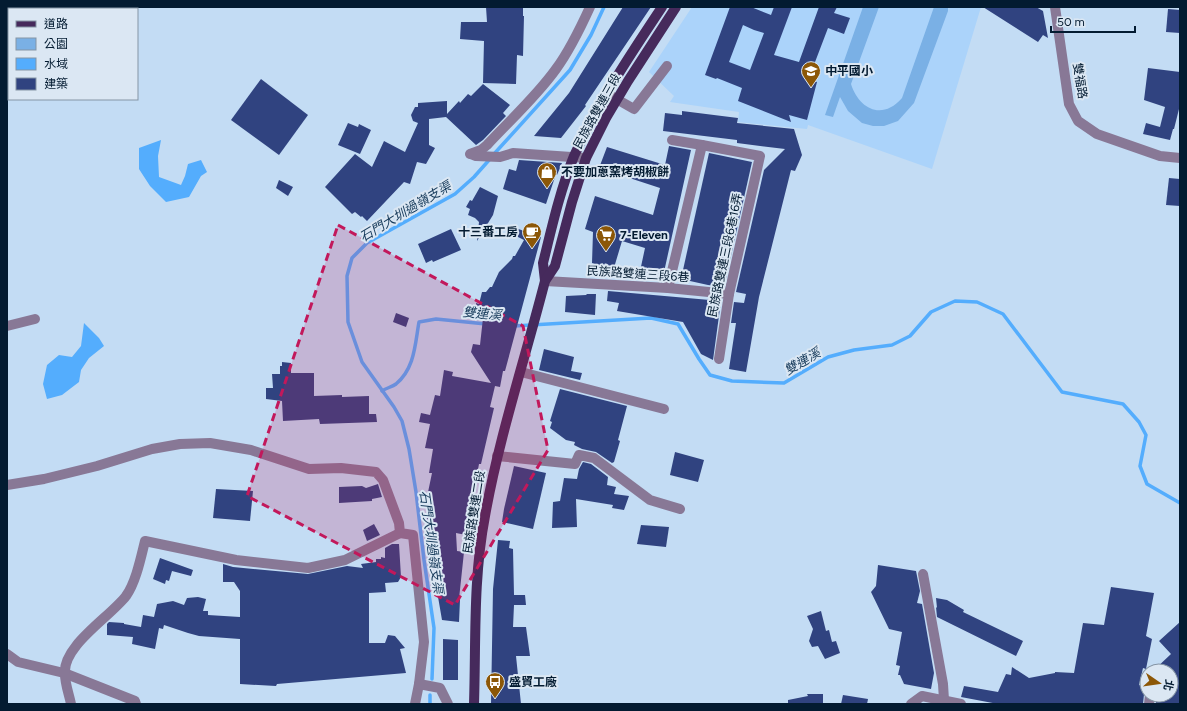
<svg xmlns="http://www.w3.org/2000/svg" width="1187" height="711" viewBox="0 0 1187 711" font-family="Figtree,'Noto Sans TC',sans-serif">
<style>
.built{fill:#abd3fa}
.green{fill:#7ab0e5}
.water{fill:#54adfd}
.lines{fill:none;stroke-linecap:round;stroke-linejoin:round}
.stream{stroke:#54adfd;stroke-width:3.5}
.building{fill:#304380;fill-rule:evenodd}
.minor{stroke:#887896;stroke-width:10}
.major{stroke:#462a5c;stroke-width:10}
.marked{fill:#c2185b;fill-opacity:0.2;stroke:#c2185b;stroke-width:3;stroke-dasharray:8 5;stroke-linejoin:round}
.labels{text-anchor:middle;stroke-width:4;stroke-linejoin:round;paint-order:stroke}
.poi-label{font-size:12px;font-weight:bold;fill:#031b31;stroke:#dbe7f3;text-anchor:start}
.street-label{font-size:12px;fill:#031b31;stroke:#dbe7f3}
.water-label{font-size:13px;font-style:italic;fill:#163a5a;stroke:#dbe7f3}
</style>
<rect width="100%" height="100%" fill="#c3dcf4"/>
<!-- built -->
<polygon class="built" points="692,7 981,7 932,169 808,125 807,129 738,122 739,112 670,102 674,96 649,72"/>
<!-- green -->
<path class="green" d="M863 7H879L851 84C859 109 882 121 902 98L934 7H948V11L914 103 898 121 884 126H873L862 123 848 111 840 97 833 117 825 115Z"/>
<!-- water -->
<g class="water">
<polygon points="161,140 158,156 159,177 181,185 185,176 188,164 201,160 207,172 201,176 189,197 166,202 150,186 139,169 139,148"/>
<polygon points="84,323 99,338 104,346 89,358 81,370 79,382 62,395 47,399 43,384 47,365 59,355 72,357 81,346"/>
</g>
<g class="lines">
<!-- stream -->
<g class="stream">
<polyline points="494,154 570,70 591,35 604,7"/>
<polyline points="514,326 651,318 678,324 699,359 710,375 732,381 784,383 828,357 854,350 892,345 910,336 931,312 955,301 977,302 1003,314 1062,392 1123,404 1139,422 1146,435 1140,466 1147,484 1180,503"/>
<path d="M382 391C386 388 392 387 396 384 415 368 415 344 419 322L436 319 486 324"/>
<polyline points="432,679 434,628 424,560 416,492 409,449 402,421 394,407 362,362 348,322 347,276 352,258 367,243 455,194 474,177 490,159"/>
<polyline points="430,704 430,695"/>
</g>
</g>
<!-- building -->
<g class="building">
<polygon points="486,7 523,7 523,16 524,16 523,56 517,55 516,84 483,83 484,41 460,39 461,22 487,22"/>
<polygon points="623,7 651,7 585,105 586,106 561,138 534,136 569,93"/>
<path d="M730 7H751L771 15 774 7H792L774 55 799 62 819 7H837L834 13 850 18 844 34 828 28 812 70 818 72 814 81 817 82 807 120 789 115 791 122 738 101 742 88 717 78 716 79 705 75ZM743 25 754 30 764 33 750 70 729 62Z"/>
<polygon points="983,7 1036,7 1043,11 1048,38 1043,35 1038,42"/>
<polygon points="1168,9 1180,10 1180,33 1166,32"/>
<polygon points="1148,68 1180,72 1180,109 1179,109 1174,129 1173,129 1170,140 1143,134 1146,123 1160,127 1165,107 1144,100"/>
<polygon points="261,79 308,115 279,155 231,120"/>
<polygon points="483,84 510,105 503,113 506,116 483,140 476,145 446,117 429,119 429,145 435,148 426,164 417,162 410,184 404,182 367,221 362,216 361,217 355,212 352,214 325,187 355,154 372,167 384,141 405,152 418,123 413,121 411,115 415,107 418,107 418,103 447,101 447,114 459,101 460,103 468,94 471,96"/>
<polygon points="682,111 738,118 737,123 794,129 802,155 795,171 791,170 759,297 746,372 729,369 736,323 731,323 734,302 744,303 746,294 736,292 764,170 785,149 737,143 737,140 663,131 665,113 682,115"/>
<polygon points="348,123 358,127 359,124 371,130 360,154 338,145"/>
<polygon points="669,146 691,150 662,281 639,276 645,248 622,241 613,271 592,263 593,232 585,229 595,196 653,215 660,188 599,168 607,147 665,165"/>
<polygon points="709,153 752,162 724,287 708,285 681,279"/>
<polygon points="519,160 562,163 557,175 556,174 546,204 503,189 509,169 516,171"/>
<polygon points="1169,178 1180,179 1180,206 1166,205"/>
<polygon points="279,180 293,187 288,196 276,188"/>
<polygon points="480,187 498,196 493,215 477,241 479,222 475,218 468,215 470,209 466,207 470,200 472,201"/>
<polygon points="510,226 541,237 505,371 503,371 500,387 495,386 490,407 494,408 481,464 479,464 466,535 456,533 457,551 464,552 459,599 460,600 459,622 442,620 437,591 431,531 427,530 428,522 426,522 430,497 427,497 432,473 429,473 433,449 425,448 430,424 419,422 421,413 430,415 435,395 440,396 444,370 453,372 452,376 491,383 471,352 473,344 480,345 483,318 476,317 476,303 479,304 482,292 486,292 490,287 492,287 499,272 512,259 513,256 515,256 524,240 508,232"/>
<polygon points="451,229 461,250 433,262 432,260 426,263 418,244"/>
<polygon points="608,291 721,301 713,360 701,354 683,322 617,311 619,303 607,301"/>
<polygon points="587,294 596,294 595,315 565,312 566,296 586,295"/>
<polygon points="396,313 409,318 406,327 393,322"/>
<polygon points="544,349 574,357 571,371 582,373 580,380 539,370"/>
<polygon points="282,362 291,363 291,373 314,373 314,396 342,395 342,397 369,396 369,414 376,414 377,422 320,424 319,419 283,421 282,401 266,399 266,388 273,388 272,374 280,374 280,366 282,366"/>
<polygon points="560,389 627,406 618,440 620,441 614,462 612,463 596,452 582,449 574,445 575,442 566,440 550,428 552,422 550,421"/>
<polygon points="675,452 704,460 698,482 670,475"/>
<polygon points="583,462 591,464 608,477 607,485 616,487 614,494 629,496 624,510 612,508 613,505 576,499 577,527 552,528 553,502 560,501 564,478 577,479 579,469"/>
<polygon points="514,466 546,473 533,529 502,522 504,509"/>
<polygon points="378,484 382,497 372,499 372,501 339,503 339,487 362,486 366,488"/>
<polygon points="216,489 253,491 250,521 213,518"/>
<polygon points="374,524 380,535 367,541 363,530"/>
<polygon points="641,525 669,527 666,547 637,544"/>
<polygon points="498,540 510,541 509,548 513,549 514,595 525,595 526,605 514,605 513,627 526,627 530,656 516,656 521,704 491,704 493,589"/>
<polygon points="392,544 399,544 401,577 398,582 385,583 386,592 369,593 369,643 385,643 388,635 395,636 405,648 400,649 406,673 277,684 276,686 240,684 240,639 199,636 188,633 164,625 163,629 159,628 155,649 132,644 133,637 107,635 107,624 109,622 124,623 124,624 141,627 143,615 154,617 157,604 173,601 184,605 187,598 198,597 206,599 203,611 208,611 208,615 240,617 240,591 234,582 223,582 223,564 233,567 308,574 347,566 363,568 361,564 376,562 376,559 381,559 381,557 385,558 385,548"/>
<polygon points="160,558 193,570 191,576 172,571 169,581 166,580 165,584 153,579"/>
<polygon points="878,565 916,571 920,591 917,603 922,604 934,673 931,689 904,684 900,675 898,675 900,666 896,665 902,632 889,629 871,592 876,586"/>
<polygon points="1111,587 1154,593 1146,636 1152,639 1146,669 1143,668 1139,685 1146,687 1144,694 1143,704 998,704 961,697 964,686 998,692 1006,674 1011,675 1012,667 1029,678 1055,673 1055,672 1074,673 1083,623 1104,625"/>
<polygon points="936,598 947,600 964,610 963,612 1023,641 1016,656 937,617 936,607 937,608"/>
<polygon points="821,611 826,631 829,630 832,642 836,641 840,653 825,659 818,646 812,647 809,641 813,629 807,616"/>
<polygon points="1180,622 1180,704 1156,704 1156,695 1171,695 1171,671 1153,671 1171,654 1159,641"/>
<polygon points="443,639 458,640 458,680 443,680"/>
<polygon points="807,694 823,694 823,704 788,704 788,700 808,696"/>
<polygon points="843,695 868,699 867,704 841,704"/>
</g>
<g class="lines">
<!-- minor -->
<g class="minor">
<polyline points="1055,7 1069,104 1078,121 1097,134 1160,156 1180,158"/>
<polyline points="7,77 9,77"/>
<polyline points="606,93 634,109 667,66"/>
<polyline points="672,140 702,145"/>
<path d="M470 154 481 150 487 145C510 120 536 97 556 69 570 50 580 29 590 7"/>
<polyline points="471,154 476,156 500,157 513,153 586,158"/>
<polyline points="545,281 668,288 729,294"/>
<polyline points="668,288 702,145 760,156 729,294 719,359"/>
<polyline points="7,326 35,319"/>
<polyline points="521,372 664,409"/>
<polyline points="497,456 575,464 579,455 594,458 650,500 680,509"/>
<polyline points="7,485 44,479 97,466 152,449 180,444 210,443 251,450 309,469 341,468 376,472 383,480 399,523 400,533 413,535 424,642 419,684 415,704"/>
<polyline points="923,574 943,684 944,700"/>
<polyline points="7,654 18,662 64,673 135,701 136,704"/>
<polyline points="419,684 440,688 448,704"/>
<path d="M71 704C69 694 65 684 65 674 62 646 110 617 126 596 136 582 141 557 145 541L236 560 308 568 345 560 400 533"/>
<polyline points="911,704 922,696 961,704"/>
<polyline points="1149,704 1150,695"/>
</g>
<!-- major -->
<g class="major">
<path d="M545 281 543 263 545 255C553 222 561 188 574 156 598 103 630 55 662 7"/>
<path d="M474 704C476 642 473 578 485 516 499 437 525 359 545 281L555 266 572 202 586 158 606 118 628 81 676 7"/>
</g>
</g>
<!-- marked area -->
<path class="marked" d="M338 225 523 326 548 450 455 605 247 496Z"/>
<!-- icons -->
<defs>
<symbol id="school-pin" viewBox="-11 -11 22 30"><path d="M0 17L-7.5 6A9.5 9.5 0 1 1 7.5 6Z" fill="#8c5707" stroke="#dbe7f3"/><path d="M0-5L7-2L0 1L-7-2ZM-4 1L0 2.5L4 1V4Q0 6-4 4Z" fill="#fff"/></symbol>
<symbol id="shop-pin" viewBox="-11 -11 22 30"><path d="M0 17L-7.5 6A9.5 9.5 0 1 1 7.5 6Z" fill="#8c5707" stroke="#dbe7f3"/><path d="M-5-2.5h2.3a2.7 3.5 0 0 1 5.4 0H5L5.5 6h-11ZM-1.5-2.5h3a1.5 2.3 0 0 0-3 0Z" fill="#fff"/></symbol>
<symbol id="cafe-pin" viewBox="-11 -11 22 30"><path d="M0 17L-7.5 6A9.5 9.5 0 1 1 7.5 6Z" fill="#8c5707" stroke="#dbe7f3"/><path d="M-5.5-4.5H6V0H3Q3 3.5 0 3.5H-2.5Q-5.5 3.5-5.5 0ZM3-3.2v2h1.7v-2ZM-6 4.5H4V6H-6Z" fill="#fff"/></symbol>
<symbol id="supermarket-pin" viewBox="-11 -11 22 30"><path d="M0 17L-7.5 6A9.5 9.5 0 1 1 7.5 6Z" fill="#8c5707" stroke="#dbe7f3"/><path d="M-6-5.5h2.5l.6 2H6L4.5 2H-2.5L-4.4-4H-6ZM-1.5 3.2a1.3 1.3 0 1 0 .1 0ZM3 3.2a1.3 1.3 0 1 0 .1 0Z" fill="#fff"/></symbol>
<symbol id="bus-pin" viewBox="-11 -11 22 30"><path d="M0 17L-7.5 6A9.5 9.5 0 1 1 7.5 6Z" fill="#8c5707" stroke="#dbe7f3"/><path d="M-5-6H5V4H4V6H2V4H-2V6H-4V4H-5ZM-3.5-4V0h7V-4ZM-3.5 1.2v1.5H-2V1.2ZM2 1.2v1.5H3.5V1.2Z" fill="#fff"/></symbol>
</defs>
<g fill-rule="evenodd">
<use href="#school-pin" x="800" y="60" width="22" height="30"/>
<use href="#shop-pin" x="536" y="161" width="22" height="30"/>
<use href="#cafe-pin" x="521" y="221" width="22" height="30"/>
<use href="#supermarket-pin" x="595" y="224" width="22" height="30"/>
<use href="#bus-pin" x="484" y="671" width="22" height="30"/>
</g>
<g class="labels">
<!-- poi labels -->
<g class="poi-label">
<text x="825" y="75">中平國小</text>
<text x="561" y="176">不要加蔥窯烤胡椒餅</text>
<text x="518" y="236" text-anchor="end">十三番工房</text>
<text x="620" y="239">7-Eleven</text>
<text x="509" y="686">盛貿工廠</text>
</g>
<!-- street labels -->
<g class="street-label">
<text transform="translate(1080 81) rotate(81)" y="4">雙福路</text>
<text transform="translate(597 111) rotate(-61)" y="4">民族路雙連三段</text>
<text transform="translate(725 255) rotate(-78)" y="4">民族路雙連三段6巷16弄</text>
<text transform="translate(638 274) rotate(4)" y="4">民族路雙連三段6巷</text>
<text transform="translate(474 512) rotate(-81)" y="4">民族路雙連二段</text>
</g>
<!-- water labels -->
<g class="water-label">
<text transform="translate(405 211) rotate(-31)" y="5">石門大圳過嶺支渠</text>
<text transform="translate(482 313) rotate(5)" y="5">雙連溪</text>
<text transform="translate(802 361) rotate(-31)" y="5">雙連溪</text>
<text transform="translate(432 542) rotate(82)" y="5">石門大圳過嶺支渠</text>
</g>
</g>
<!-- border -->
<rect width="1187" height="711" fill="none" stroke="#031b31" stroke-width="16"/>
<!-- legend -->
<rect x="8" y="8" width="130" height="92" fill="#dbe7f3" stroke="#8595a5"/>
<rect x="16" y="21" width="20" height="6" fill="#462a5c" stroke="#8595a5"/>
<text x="44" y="28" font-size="12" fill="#031b31">道路</text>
<rect x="16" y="38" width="20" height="12" fill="#7ab0e5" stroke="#8595a5"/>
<text x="44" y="48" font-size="12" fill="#031b31">公園</text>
<rect x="16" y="58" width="20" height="12" fill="#54adfd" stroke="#8595a5"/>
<text x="44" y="68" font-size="12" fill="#031b31">水域</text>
<rect x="16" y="78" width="20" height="12" fill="#304380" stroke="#8595a5"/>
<text x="44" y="88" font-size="12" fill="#031b31">建築</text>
<!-- north arrow -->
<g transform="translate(1159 683) rotate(103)"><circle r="19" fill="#dbe7f3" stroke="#8595a5"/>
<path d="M0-3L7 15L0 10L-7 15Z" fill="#8c5707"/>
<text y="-6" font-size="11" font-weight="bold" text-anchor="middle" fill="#031b31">北</text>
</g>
<!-- scale -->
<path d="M1051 26v6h84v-6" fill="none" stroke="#031b31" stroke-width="2"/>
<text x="1057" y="26" font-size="12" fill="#031b31" stroke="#dbe7f3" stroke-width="3" paint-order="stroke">50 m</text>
</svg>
